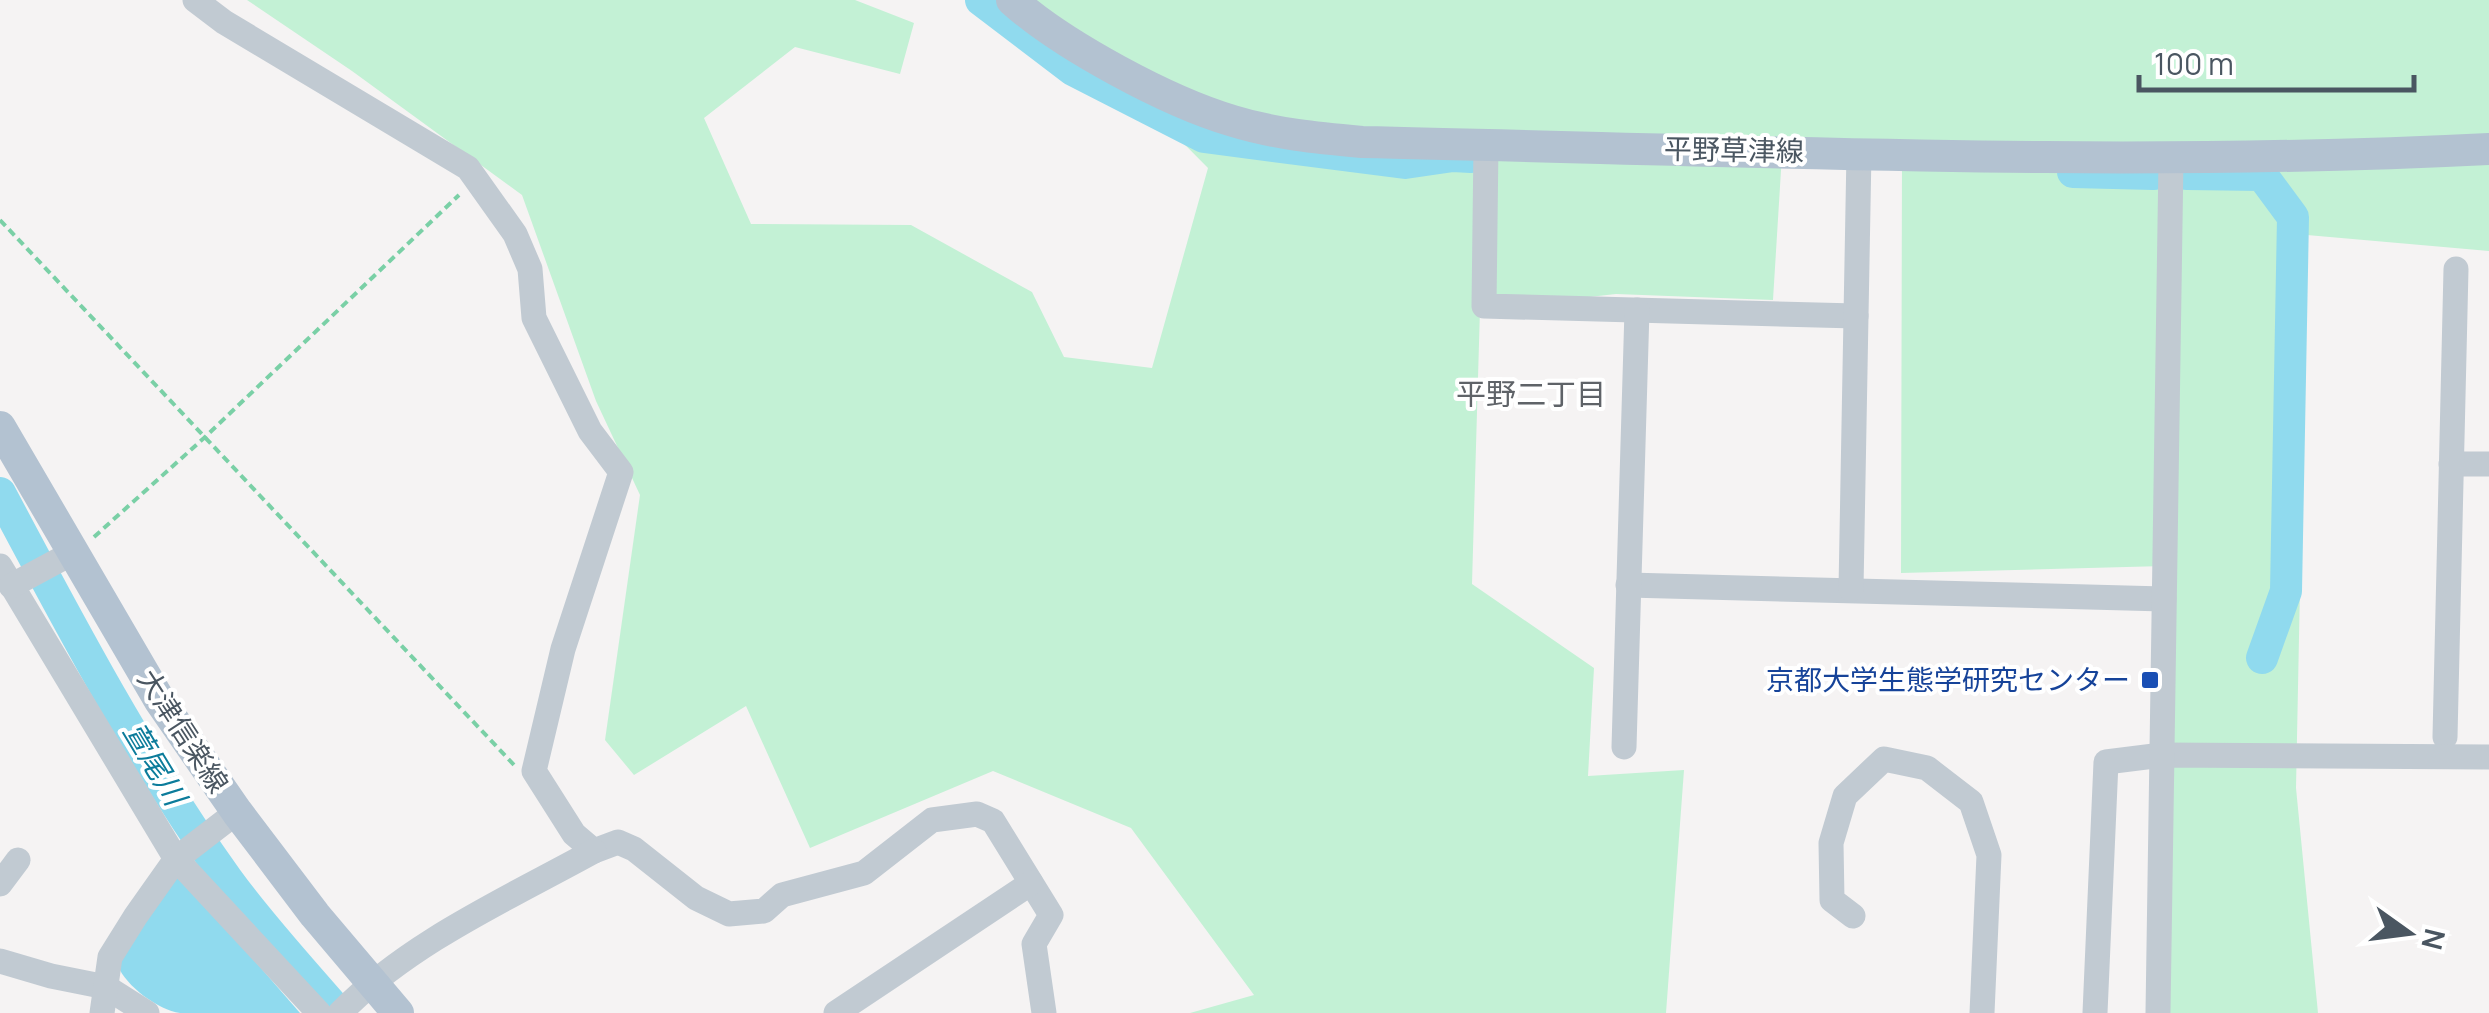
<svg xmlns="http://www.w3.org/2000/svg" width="2489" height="1013" viewBox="0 0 2489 1013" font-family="Manrope,'Noto Sans JP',sans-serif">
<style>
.green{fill:#c3f1d5}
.water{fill:#90daee}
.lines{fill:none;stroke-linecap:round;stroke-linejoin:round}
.river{stroke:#90daee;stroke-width:32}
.path{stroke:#7ad0a6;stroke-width:4;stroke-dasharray:8 5;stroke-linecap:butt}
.minor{stroke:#c1cad2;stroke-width:25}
.major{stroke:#b3c2d1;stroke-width:32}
.transit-dot{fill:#1a4fb4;stroke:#fff;stroke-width:4}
.labels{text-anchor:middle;stroke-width:8;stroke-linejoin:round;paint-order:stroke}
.street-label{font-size:28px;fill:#4a5661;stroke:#fff}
.transit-label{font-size:28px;fill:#164399;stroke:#fff;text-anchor:end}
.neighbourhood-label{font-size:30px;fill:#5f6368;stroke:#fff}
.water-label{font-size:30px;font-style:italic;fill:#0c7c9b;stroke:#fff}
</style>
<rect width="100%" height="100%" fill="#f5f3f3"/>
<!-- green -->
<polygon class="green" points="247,0 855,0 914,23 900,74 795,47 704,118 751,224 911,225 1032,292 1064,357 1152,368 1208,168 1103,62 1024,0 2489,0 2489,251 2307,235 2296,788 2318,1013 2158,1013 2164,566 1901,573 1902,158 1782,154 1773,300 1616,294 1480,309 1472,584 1594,668 1588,776 1684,770 1666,1013 1190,1013 1254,995 1131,828 993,771 810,848 746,706 634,775 605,740 640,495 596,401 522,195 352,71"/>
<!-- water -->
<path class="water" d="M181 876 300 1013C261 1013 218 1013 180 1013 158 1010 126 986 118 966L170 879Z"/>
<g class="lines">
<!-- river -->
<g class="river">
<polyline points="981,0 1073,70 1204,137 1405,163 1453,156 1471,157"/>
<polyline points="2073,172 2154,174"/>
<polyline points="2187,174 2262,175 2293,217 2286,591 2262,658"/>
<path d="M0 493C70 625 140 758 227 879 261 926 302 970 339 1013"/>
</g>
<!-- path -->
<g class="path">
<polyline points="0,220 515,766"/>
<polyline points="94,537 204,438 459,195"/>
</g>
<!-- minor -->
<g class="minor">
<polyline points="195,0 224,22 468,168 515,234 530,269 534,318 590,431 621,472 563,649 534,771 574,834 594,851 618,842 634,849 696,898 729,914 764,911 782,895 864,873 932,820 977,814 993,821 1051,915 1034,944 1044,1013"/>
<polyline points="1486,144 1484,306 1856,316"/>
<polyline points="2451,464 2489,464"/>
<polyline points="0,566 176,859 319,1013"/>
<polyline points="1628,585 2164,599"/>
<polyline points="11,586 74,552"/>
<polyline points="1851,589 1859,152"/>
<polyline points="2445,737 2456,269"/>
<polyline points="1624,747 1637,310"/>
<polyline points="0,884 18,860"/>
<polyline points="1853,916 1832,900 1831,843 1845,796 1884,759 1927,768 1971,802 1989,855 1982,1013"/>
<polyline points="0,961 51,976 106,987 147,1013"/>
<polyline points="102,1013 110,957 135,917 176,859 237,812"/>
<path d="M340 1013C410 942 507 899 594 851"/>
<polyline points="836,1013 1031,883"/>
<polyline points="2095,1013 2106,762 2162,755 2489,757"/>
<polyline points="2158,1013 2171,159"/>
</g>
<!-- major -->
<g class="major">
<path d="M1012 0C1062 45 1168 102 1233 121 1275 134 1318 138 1362 142 1737 150 2114 168 2489 149"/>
<polyline points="0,427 160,701 237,812 315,915 398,1013"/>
</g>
</g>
<!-- markers -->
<rect class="transit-dot" x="2140" y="670" width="20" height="20" rx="5"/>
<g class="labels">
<!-- street labels -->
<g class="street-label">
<text transform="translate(1734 150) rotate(1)" y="10">平野草津線</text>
<text transform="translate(183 731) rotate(57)" y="10">大津信楽線</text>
</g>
<!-- transit labels -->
<g class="transit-label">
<text x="2130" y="690">京都大学生態学研究センター</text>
</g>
<!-- neighbourhood labels -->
<g class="neighbourhood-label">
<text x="1531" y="405">平野二丁目</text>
</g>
<!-- water labels -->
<g class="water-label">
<text transform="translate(154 764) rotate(59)" y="10">萱尾川</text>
</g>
</g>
<!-- north arrow -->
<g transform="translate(2409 933) rotate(104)" stroke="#ffffff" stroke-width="8" paint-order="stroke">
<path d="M0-8L18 38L0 25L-18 38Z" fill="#4a5661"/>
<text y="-15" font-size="28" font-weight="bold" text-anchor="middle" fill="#4a5661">N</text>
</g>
<!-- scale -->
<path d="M2139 75v15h275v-15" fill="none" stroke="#4a5661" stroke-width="5"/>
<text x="2154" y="75" font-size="30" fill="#4a5661" stroke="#ffffff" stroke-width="8" paint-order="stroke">100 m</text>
</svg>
